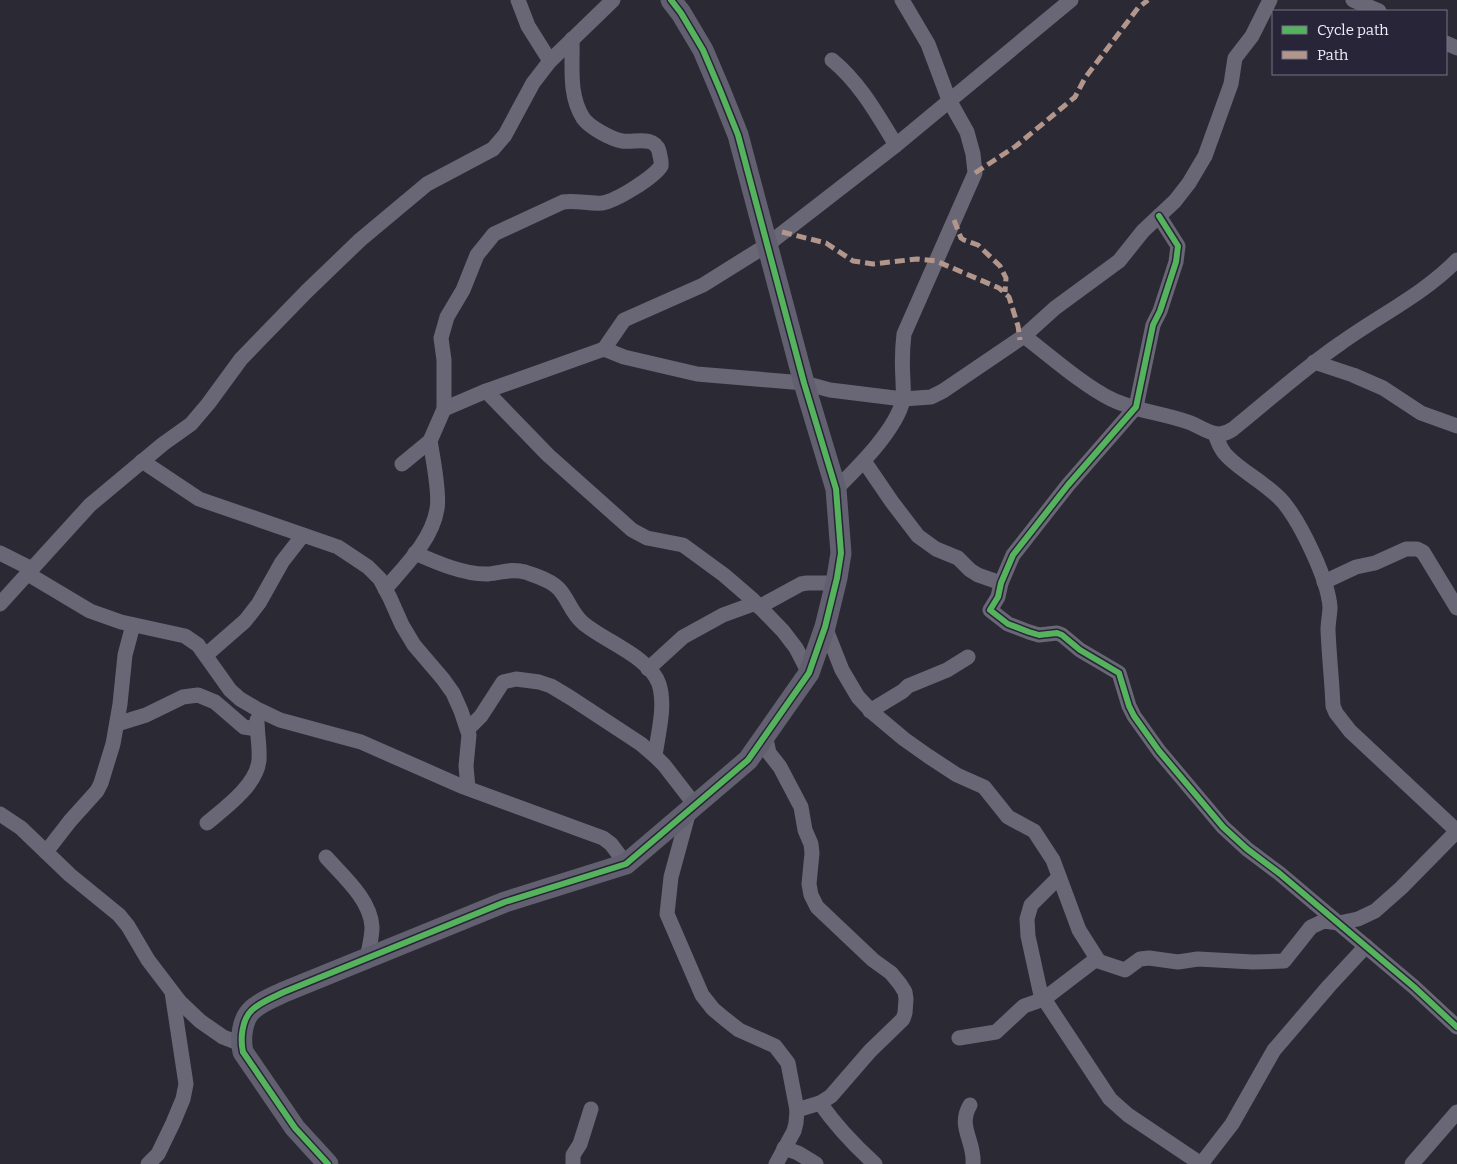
<svg xmlns="http://www.w3.org/2000/svg" width="1457" height="1164" viewBox="0 0 1457 1164" font-family="Bitter,serif">
<style>
.lines{fill:none;stroke-linecap:round;stroke-linejoin:round}
.street{stroke:#696775;stroke-width:15}
.secondary{stroke:#626070;stroke-width:21}
.quiet{stroke:#b2968c;stroke-width:5;stroke-dasharray:10 5;stroke-linecap:butt}
.cycleway-casing{stroke:#282538;stroke-width:9}
.cycleway{stroke:#56b35d;stroke-width:6}
</style>
<rect width="100%" height="100%" fill="#2b2934"/>
<g class="lines">
<!-- street -->
<g class="street">
<polyline points="518,0 528,26 550,61"/>
<polyline points="1353,0 1379,11"/>
<polyline points="1446,43 1457,48"/>
<path d="M832 60C860 83 877 114 896 145"/>
<polyline points="1159,216 1178,246 1176,262 1160,311 1153,325 1136,407 1068,485 1013,555 1001,583 998,597 990,610 1008,624 1029,632 1039,635 1057,633 1062,635 1080,650 1119,673 1129,706 1134,716 1159,751 1223,827 1247,849 1279,873 1414,987 1457,1027"/>
<path d="M1024 336C1050 356 1083 385 1111 399 1135 411 1163 413 1188 422 1205 428 1216 441 1233 429 1269 400 1303 369 1341 343 1380 315 1424 294 1457 260"/>
<polyline points="604,349 624,320 703,285 767,245 896,145 1071,0"/>
<polyline points="1314,362 1353,375 1383,388 1421,413 1457,426"/>
<polyline points="486,391 548,455 632,530 647,538 683,545 724,575 753,600 783,631 796,648 809,673"/>
<polyline points="444,409 486,391 604,349 624,357 697,374 804,383 830,390 903,399 931,397 943,391 1024,336 1055,308 1119,261 1143,231 1175,201 1189,183 1205,156 1231,84 1235,58 1252,36 1270,0"/>
<path d="M1215 434C1218 442 1221 451 1228 457 1245 474 1268 484 1284 503 1301 524 1328 579 1330 607 1330 614 1328 622 1328 630 1329 655 1332 681 1333 706L1336 713 1350 731 1457 831"/>
<polyline points="142,461 199,499 338,547 368,567 380,579 390,598 402,625 414,645 443,679 453,693 461,711 469,735 466,766 468,788"/>
<polyline points="864,461 892,502 918,536 936,549 958,558 970,570 978,575 1001,583"/>
<path d="M402 464 430 441 444 409V360L441 338 447 317 463 290 477 255 494 234 563 202C576 200 589 204 602 203 616 201 653 178 661 166 662 161 660 157 659 151 654 135 634 143 622 141 611 139 589 127 583 118 568 94 573 66 572 39"/>
<path d="M836 489C858 467 896 430 903 400 904 394 903 387 903 381 902 365 902 350 904 334L975 173 973 154 967 132 949 100 928 44 902 0"/>
<polyline points="0,553 32,569"/>
<path d="M415 553C435 562 465 575 488 574 501 573 511 568 525 572 536 576 551 580 559 589 569 600 571 613 583 623 604 641 650 657 659 684 666 706 658 733 655 756"/>
<polyline points="28,574 90,611 121,622 185,636 198,645 230,690 240,699 257,709 280,720 361,742 461,786 603,838 611,844 626,864"/>
<polyline points="1324,582 1356,567 1375,563 1406,549 1417,549 1423,552 1457,608"/>
<path d="M385 589C405 566 432 540 437 509 440 494 433 458 430 441"/>
<polyline points="0,604 90,505 163,444 191,424 208,404 241,359 307,291 360,240 427,184 493,149 505,135 533,83 550,61 613,0"/>
<polyline points="759,607 801,584 807,583 836,583"/>
<polyline points="825,627 842,670 858,697 873,713 904,739 928,756 957,775 984,787 1008,817 1034,831 1053,860 1079,930 1098,960"/>
<polyline points="206,655 245,621 259,603 282,562 303,535"/>
<polyline points="648,669 683,637 723,615 756,603"/>
<polyline points="870,711 903,691 908,686 947,670 968,657"/>
<polyline points="117,724 146,715 183,697 198,695 215,702 244,727 257,729"/>
<polyline points="468,729 481,716 503,682 516,679 539,682 551,686 571,698 641,744 655,756 664,765 695,805"/>
<polyline points="765,735 769,753 780,767 801,807 805,830 811,844 812,853 809,884 811,895 817,907 873,960 891,973 900,984 905,992 906,999 905,1013 903,1019 870,1051 831,1096 820,1103 797,1110"/>
<polyline points="689,811 671,877 667,914 702,995 713,1009 725,1019 739,1030 775,1046 788,1063 797,1110 796,1123 794,1131 776,1164"/>
<polyline points="0,814 21,828 70,875 119,915 128,926 148,960 180,1002 200,1021 223,1037 241,1044"/>
<path d="M207 823C225 808 257 785 259 760 260 747 257 734 257 720"/>
<polyline points="46,852 70,821 97,791 101,783 113,744 120,704 125,655 133,625"/>
<path d="M326 857C343 876 371 900 372 927 372 938 369 948 367 958"/>
<polyline points="1044,999 1110,1099 1128,1115 1201,1164"/>
<polyline points="1042,1000 1028,936 1027,919 1031,905 1059,877"/>
<polyline points="959,1038 996,1032 1024,1006 1044,999 1095,960 1125,970 1140,959 1149,958 1178,962 1198,959 1253,962 1284,961 1311,927 1324,921 1339,923 1358,919 1375,911 1401,888 1457,831"/>
<path d="M820 1103C836 1126 854 1145 875 1164"/>
<path d="M970 1105C957 1127 975 1141 973 1164"/>
<polyline points="784,1148 798,1153 816,1164"/>
<polyline points="148,1164 158,1154 173,1123 183,1099 186,1084 172,992"/>
<polyline points="573,1164 573,1155 580,1144 591,1109"/>
<polyline points="1201,1164 1232,1124 1274,1050 1329,986 1366,946"/>
<polyline points="1412,1164 1457,1112"/>
</g>
<!-- secondary -->
<path class="secondary" d="M328 1164 295 1128 243 1052C240 1039 242 1019 252 1010 260 1002 274 997 284 992L505 902 626 864 748 760 809 673 825 627 837 578 841 553 836 489 804 383 738 135 720 90 703 50 681 13 671 0"/>
<!-- quiet -->
<g class="quiet">
<polyline points="975,173 1016,146 1075,97 1085,78 1138,8 1148,0"/>
<polyline points="954,220 961,238 964,240 978,245 1000,266 1006,278 1005,292"/>
<polyline points="782,232 826,243 853,261 873,264 917,259 936,261 999,288 1009,297 1018,326 1020,340"/>
</g>
<defs>
<g id="cycleway">
<polyline points="1159,216 1178,246 1176,262 1160,311 1153,325 1136,407 1068,485 1013,555 1001,583 998,597 990,610 1008,624 1029,632 1039,635 1057,633 1062,635 1080,650 1119,673 1129,706 1134,716 1159,751 1223,827 1247,849 1279,873 1414,987 1457,1027"/>
<path d="M328 1164 295 1128 243 1052C240 1039 242 1019 252 1010 260 1002 274 997 284 992L505 902 626 864 748 760 809 673 825 627 837 578 841 553 836 489 804 383 738 135 720 90 703 50 681 13 671 0"/>
</g>
</defs>
<!-- cycleway casing -->
<use href="#cycleway" class="cycleway-casing"/>
<!-- cycleway -->
<use href="#cycleway" class="cycleway"/>
</g>
<!-- legend -->
<rect x="1272" y="10" width="175" height="65" fill="#282538" stroke="#777585"/>
<rect x="1282" y="26" width="25" height="8" fill="#56b35d" stroke="#777585"/>
<text x="1317" y="35" font-size="15" fill="#edecf9">Cycle path</text>
<rect x="1282" y="51" width="25" height="8" fill="#b2968c" stroke="#777585"/>
<text x="1317" y="60" font-size="15" fill="#edecf9">Path</text>
</svg>
